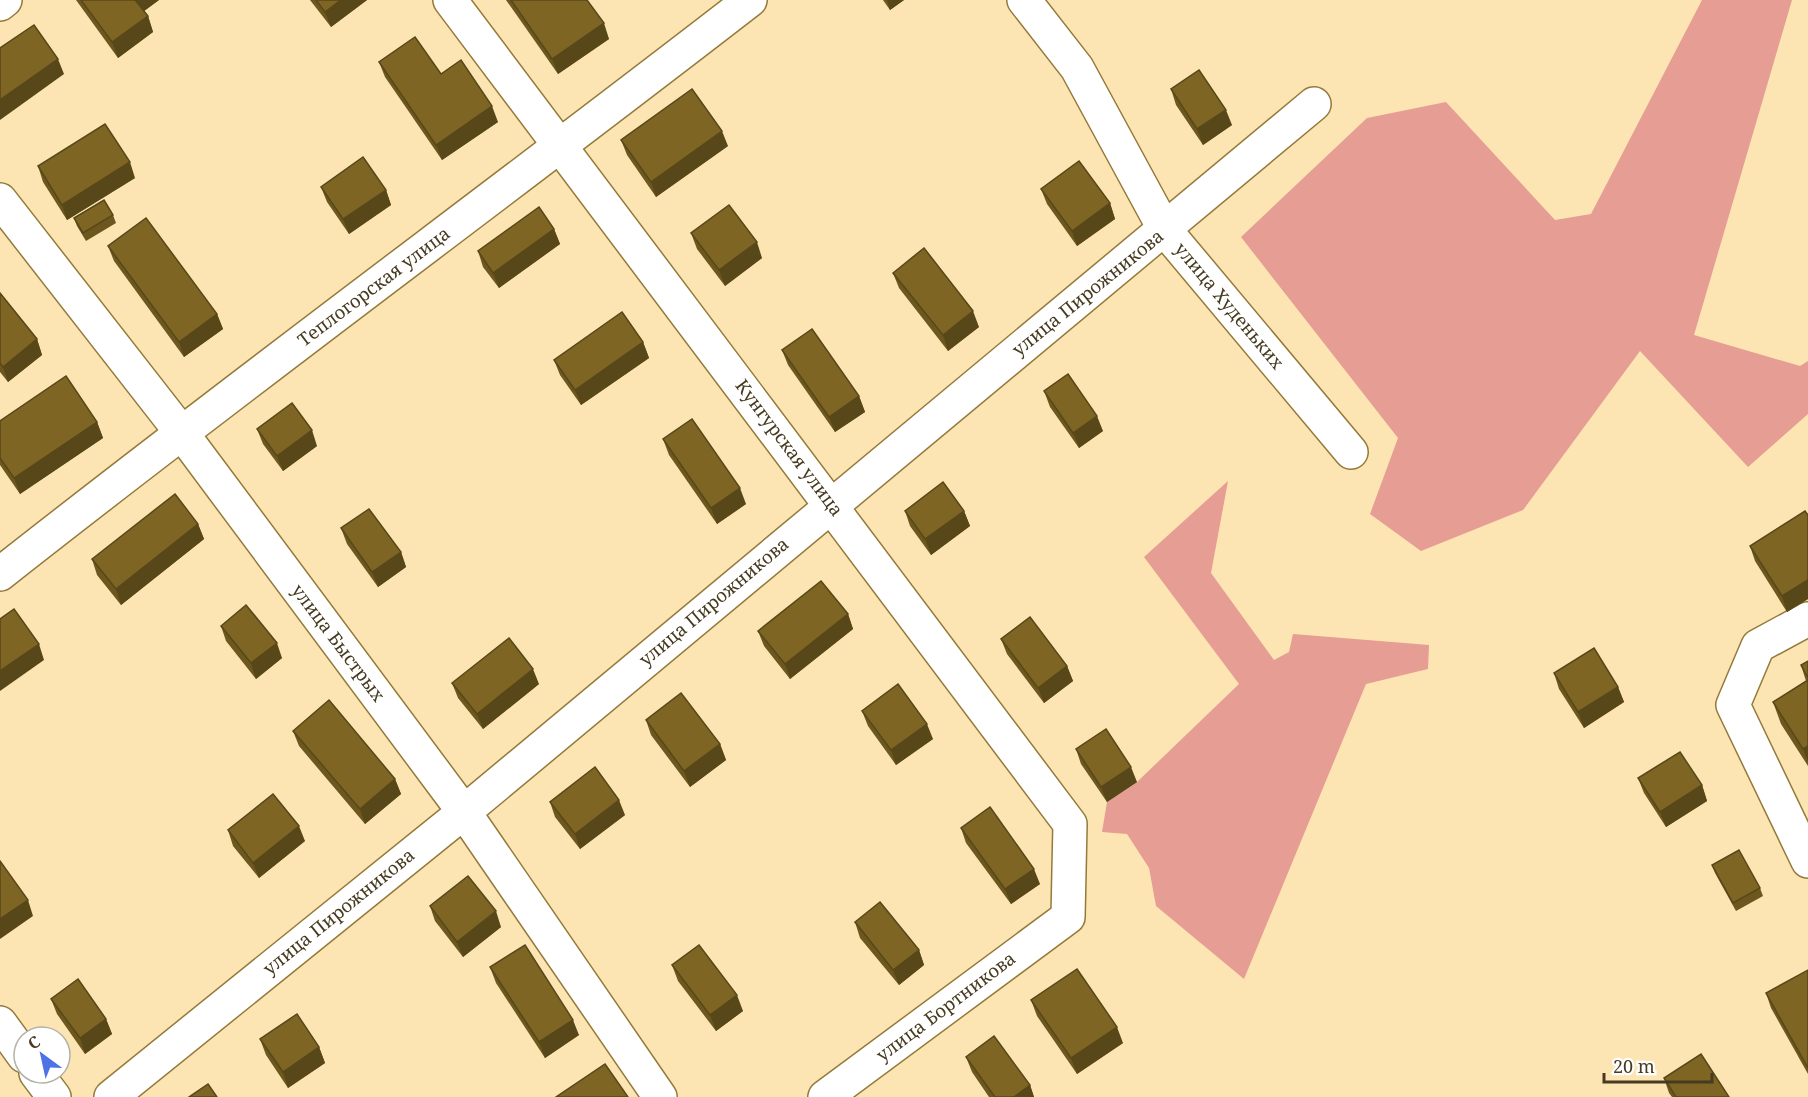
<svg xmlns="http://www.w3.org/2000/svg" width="1808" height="1097" viewBox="0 0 1808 1097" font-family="'Noto Serif',serif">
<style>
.forest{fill:#e59d94}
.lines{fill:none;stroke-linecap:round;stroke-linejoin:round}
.minor-casing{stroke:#947a3a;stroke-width:36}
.minor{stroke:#fff;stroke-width:33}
.wall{fill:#6c571f}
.shaded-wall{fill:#584719}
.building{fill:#7e6524;stroke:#584719;stroke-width:1.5}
.labels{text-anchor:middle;stroke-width:6;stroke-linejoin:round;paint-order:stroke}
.street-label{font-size:18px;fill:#463b20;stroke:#fff}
</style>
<rect width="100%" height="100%" fill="#fce5b2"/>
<!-- forest -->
<g class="forest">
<polygon points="1702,0 1792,0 1694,335 1800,366 1808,361 1808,414 1748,467 1640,351 1523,510 1421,551 1370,514 1398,438 1241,237 1367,118 1446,102 1555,220 1591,214"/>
<polygon points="1228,481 1211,573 1274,660 1289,652 1293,634 1429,645 1428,669 1366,684 1244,979 1156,906 1149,868 1127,834 1102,832 1107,802 1137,782 1239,684 1144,557"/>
</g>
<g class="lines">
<defs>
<g id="minor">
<polyline points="450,0 1070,824 1068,917 825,1097"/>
<polyline points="1024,0 1077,68 1165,230 1351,452"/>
<polyline points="0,4 5,0"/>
<polyline points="0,200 181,432 464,812 660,1097"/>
<path d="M0 574C247 379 501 193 750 0"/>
<polyline points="1808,619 1758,646 1733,705 1808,861"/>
<polyline points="0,1023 24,1056"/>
<polyline points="36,1073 54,1097"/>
<polyline points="111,1097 464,812 1314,104"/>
</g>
</defs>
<!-- minor casing -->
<use href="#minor" class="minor-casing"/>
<!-- minor -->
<use href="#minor" class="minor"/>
</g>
<!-- wall -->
<g class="wall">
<polygon points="76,0 159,0 144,11 148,16 153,32 118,58"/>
<polygon points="310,0 367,0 331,27"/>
<polygon points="506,0 587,0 609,39 558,74"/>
<polygon points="883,0 904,0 890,10"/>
<polygon points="379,62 441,74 498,122 442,160 385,77"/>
<polygon points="1171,89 1232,125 1203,145 1176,105"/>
<polygon points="621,140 728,146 656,197 627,155"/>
<polygon points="38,166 135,178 67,220 43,182"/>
<polygon points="321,187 386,190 391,205 349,234 327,202"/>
<polygon points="1041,189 1110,203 1115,219 1077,246 1047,204"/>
<polygon points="113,215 116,223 86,241 77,226 74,218"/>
<polygon points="554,229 560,244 499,288 483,267 478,251"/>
<polygon points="691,233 762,258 725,286 697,249"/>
<polygon points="108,246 217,314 223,329 184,357 114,261"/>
<polygon points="893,273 979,327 948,351 899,288"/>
<polygon points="0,293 37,339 42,355 8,382 0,372"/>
<polygon points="643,342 649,358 581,405 560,375 554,360"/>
<polygon points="782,350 859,396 865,412 835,432 788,365"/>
<polygon points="1044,391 1103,431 1079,448 1050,407"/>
<polygon points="0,421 97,422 103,438 20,494 0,465"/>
<polygon points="257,429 317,446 283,471 263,444"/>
<polygon points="663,439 746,504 717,524 669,455"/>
<polygon points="905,511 964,511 970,526 931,555 910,526"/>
<polygon points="1808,515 1808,599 1787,612 1755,561 1750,546"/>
<polygon points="198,524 204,539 121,605 97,575 92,559"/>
<polygon points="341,528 401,552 406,567 378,587 347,544"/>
<polygon points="848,614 853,629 790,679 764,646 758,631"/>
<polygon points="221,626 282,658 256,679 226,641"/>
<polygon points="1001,639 1067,666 1073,681 1044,703 1007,654"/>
<polygon points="1808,661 1808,766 1781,724 1773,702 1806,681 1801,665"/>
<polygon points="1554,673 1618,687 1624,702 1584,728 1559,689"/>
<polygon points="452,683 539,684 483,729 458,698"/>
<polygon points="862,711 933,739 896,765 868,726"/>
<polygon points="646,720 720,744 726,760 690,787 651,735"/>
<polygon points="293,731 395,779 401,794 365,824 299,746"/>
<polygon points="1076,749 1137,782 1107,802 1081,764"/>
<polygon points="1638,778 1702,785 1707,801 1666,827 1644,793"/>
<polygon points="550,802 625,815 580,849 555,817"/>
<polygon points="961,828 1040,884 1011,904 966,843"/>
<polygon points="228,830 305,841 259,878 233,846"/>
<polygon points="1712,865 1760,888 1763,896 1736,911 1715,873"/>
<polygon points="430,906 501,927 463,957 435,921"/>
<polygon points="855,922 919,950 924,965 899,985 860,938"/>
<polygon points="672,965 743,1011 716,1031 678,981"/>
<polygon points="490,967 579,1035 545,1058 496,983"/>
<polygon points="1808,970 1808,1074 1771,1008 1766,993"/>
<polygon points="51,999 106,1019 112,1034 85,1054 57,1014"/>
<polygon points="1031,1000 1123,1043 1077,1074 1037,1016"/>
<polygon points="260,1039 319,1047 325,1063 288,1088 266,1055"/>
<polygon points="966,1057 1030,1085 1034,1097 989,1097 972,1072"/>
<polygon points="1664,1078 1729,1097 1672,1097 1669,1093"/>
</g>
<!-- shaded-wall -->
<g class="shaded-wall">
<polygon points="135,0 159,0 140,14"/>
<polygon points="341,0 367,0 331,27 325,12"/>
<polygon points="887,0 904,0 890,10"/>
<polygon points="148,16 153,32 118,58 112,42"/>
<polygon points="604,23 609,39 558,74 552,59"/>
<polygon points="58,59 64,74 0,120 0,100"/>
<polygon points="492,106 498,122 442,160 436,145"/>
<polygon points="1226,110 1232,125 1203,145 1197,129"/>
<polygon points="722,131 728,146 656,197 651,182"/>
<polygon points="130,162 135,178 67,220 62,205"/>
<polygon points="386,190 391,205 349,234 343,219"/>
<polygon points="1110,203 1115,219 1077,246 1072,231"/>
<polygon points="554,229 560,244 499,288 493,273"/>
<polygon points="757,242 762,258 725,286 719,270"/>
<polygon points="973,311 979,327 948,351 943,335"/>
<polygon points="217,314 223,329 184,357 179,342"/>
<polygon points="37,339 42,355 8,382 3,367"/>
<polygon points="643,342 649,358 581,405 575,390"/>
<polygon points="859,396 865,412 835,432 829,417"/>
<polygon points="1097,416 1103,431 1079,448 1073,433"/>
<polygon points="97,422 103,438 20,494 14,478"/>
<polygon points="312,430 317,446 283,471 277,456"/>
<polygon points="740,488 746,504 717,524 711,508"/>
<polygon points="964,511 970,526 931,555 925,539"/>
<polygon points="198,524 204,539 121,605 116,589"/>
<polygon points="401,552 406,567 378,587 372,572"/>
<polygon points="1808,580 1808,599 1787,612 1782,596"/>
<polygon points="848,614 853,629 790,679 785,664"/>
<polygon points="277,643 282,658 256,679 251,663"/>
<polygon points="39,644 44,660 0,691 0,671"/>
<polygon points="1067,666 1073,681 1044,703 1038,688"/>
<polygon points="533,669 539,684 483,729 477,714"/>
<polygon points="1618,687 1624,702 1584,728 1578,712"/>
<polygon points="927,724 933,739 896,765 891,750"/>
<polygon points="720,744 726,760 690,787 684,771"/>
<polygon points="1808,746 1808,762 1803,749"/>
<polygon points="1131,767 1137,782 1107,802 1101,787"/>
<polygon points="395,779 401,794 365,824 360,809"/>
<polygon points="1702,785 1707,801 1666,827 1660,812"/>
<polygon points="619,800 625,815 580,849 575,834"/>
<polygon points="299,826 305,841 259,878 253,863"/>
<polygon points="1034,869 1040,884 1011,904 1005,889"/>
<polygon points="28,900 33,916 0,939 0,919"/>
<polygon points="496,911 501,927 463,957 457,942"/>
<polygon points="919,950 924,965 899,985 893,970"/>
<polygon points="737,995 743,1011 716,1031 710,1015"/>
<polygon points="106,1019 112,1034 85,1054 80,1038"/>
<polygon points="573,1020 579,1035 545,1058 539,1042"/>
<polygon points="1117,1027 1123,1043 1077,1074 1071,1058"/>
<polygon points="319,1047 325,1063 288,1088 283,1072"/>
<polygon points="1030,1085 1034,1097 1014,1097"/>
</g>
<!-- building -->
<g class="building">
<polygon points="81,0 135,0 148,16 112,42"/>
<polygon points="316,0 341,0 325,12"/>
<polygon points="511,0 587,0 604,23 552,59"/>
<polygon points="34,25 58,59 0,100 0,48"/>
<polygon points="415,37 441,74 461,60 492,106 436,145 379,62"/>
<polygon points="1199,70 1226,110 1197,129 1171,89"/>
<polygon points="692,89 722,131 651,182 621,140"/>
<polygon points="105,124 130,162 62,205 38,166"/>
<polygon points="363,157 386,190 343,219 321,187"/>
<polygon points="1079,161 1110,203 1072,231 1041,189"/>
<polygon points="104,200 113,215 83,233 74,218"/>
<polygon points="729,205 757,242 719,270 691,233"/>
<polygon points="539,207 554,229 493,273 478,251"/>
<polygon points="146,218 217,314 179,342 108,246"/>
<polygon points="924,248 973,311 943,335 893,273"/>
<polygon points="0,293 37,339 3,367 0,363"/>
<polygon points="622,312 643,342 575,390 554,360"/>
<polygon points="812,329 859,396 829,417 782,350"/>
<polygon points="1068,374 1097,416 1073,433 1044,391"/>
<polygon points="66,376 97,422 14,478 0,458 0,421"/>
<polygon points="292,403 312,430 277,456 257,429"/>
<polygon points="692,419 740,488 711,508 663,439"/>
<polygon points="943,482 964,511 925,539 905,511"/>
<polygon points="175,494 198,524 116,589 92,559"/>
<polygon points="369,509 401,552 372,572 341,528"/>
<polygon points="1805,511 1808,515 1808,580 1782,596 1750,546"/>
<polygon points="821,581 848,614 785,664 758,631"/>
<polygon points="246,605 277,643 251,663 221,626"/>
<polygon points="14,609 39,644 0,671 0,619"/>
<polygon points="1030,617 1067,666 1038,688 1001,639"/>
<polygon points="509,638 533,669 477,714 452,683"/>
<polygon points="1594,648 1618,687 1578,712 1554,673"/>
<polygon points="1808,661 1808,678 1801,665"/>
<polygon points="1808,680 1808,746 1803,749 1773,702"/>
<polygon points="898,684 927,724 891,750 862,711"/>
<polygon points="681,693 720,744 684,771 646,720"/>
<polygon points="329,700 395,779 360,809 293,731"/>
<polygon points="1106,729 1131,767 1101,787 1076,749"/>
<polygon points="1680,752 1702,785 1660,812 1638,778"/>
<polygon points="595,767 619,800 575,834 550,802"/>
<polygon points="273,794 299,826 253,863 228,830"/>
<polygon points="990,807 1034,869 1005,889 961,828"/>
<polygon points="1739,850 1760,888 1733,903 1712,865"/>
<polygon points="0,861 28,900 0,919"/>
<polygon points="468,876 496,911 457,942 430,906"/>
<polygon points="880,902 919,950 893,970 855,922"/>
<polygon points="525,945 573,1020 539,1042 490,967"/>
<polygon points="699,945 737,995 710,1015 672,965"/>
<polygon points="1077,969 1117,1027 1071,1058 1031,1000"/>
<polygon points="1808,970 1808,1068 1766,993"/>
<polygon points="78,979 106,1019 80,1038 51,999"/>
<polygon points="297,1014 319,1047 283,1072 260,1039"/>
<polygon points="994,1036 1030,1085 1014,1097 995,1097 966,1057"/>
<polygon points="1701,1054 1729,1097 1676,1097 1664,1078"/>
<polygon points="605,1064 628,1097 556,1097"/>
<polygon points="208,1084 217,1097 189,1097"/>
</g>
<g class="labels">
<!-- street labels -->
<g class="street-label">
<text transform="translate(374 287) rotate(-37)" y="6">Теплогорская улица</text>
<text transform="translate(1088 293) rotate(-39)" y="6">улица Пирожникова</text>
<text transform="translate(1229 306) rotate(50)" y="6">улица Худеньких</text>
<text transform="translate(789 448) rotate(53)" y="6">Кунгурская улица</text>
<text transform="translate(714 602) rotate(-40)" y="6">улица Пирожникова</text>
<text transform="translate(338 643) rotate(53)" y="6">улица Быстрых</text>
<text transform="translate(339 912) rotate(-39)" y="6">улица Пирожникова</text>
<text transform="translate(946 1007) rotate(-37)" y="6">улица Бортникова</text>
</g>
</g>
<!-- north arrow -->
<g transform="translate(42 1055) rotate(327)"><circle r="28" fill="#ffffff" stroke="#b5b1a6" stroke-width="1.5"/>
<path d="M0-4.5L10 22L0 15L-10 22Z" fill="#4d73e6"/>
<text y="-9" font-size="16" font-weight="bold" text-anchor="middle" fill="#463b20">С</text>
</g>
<!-- scale -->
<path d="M1604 1073v9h108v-9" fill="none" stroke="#463b20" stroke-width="3"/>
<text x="1613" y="1073" font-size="18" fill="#463b20" stroke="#ffffff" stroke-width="4.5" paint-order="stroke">20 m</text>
</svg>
